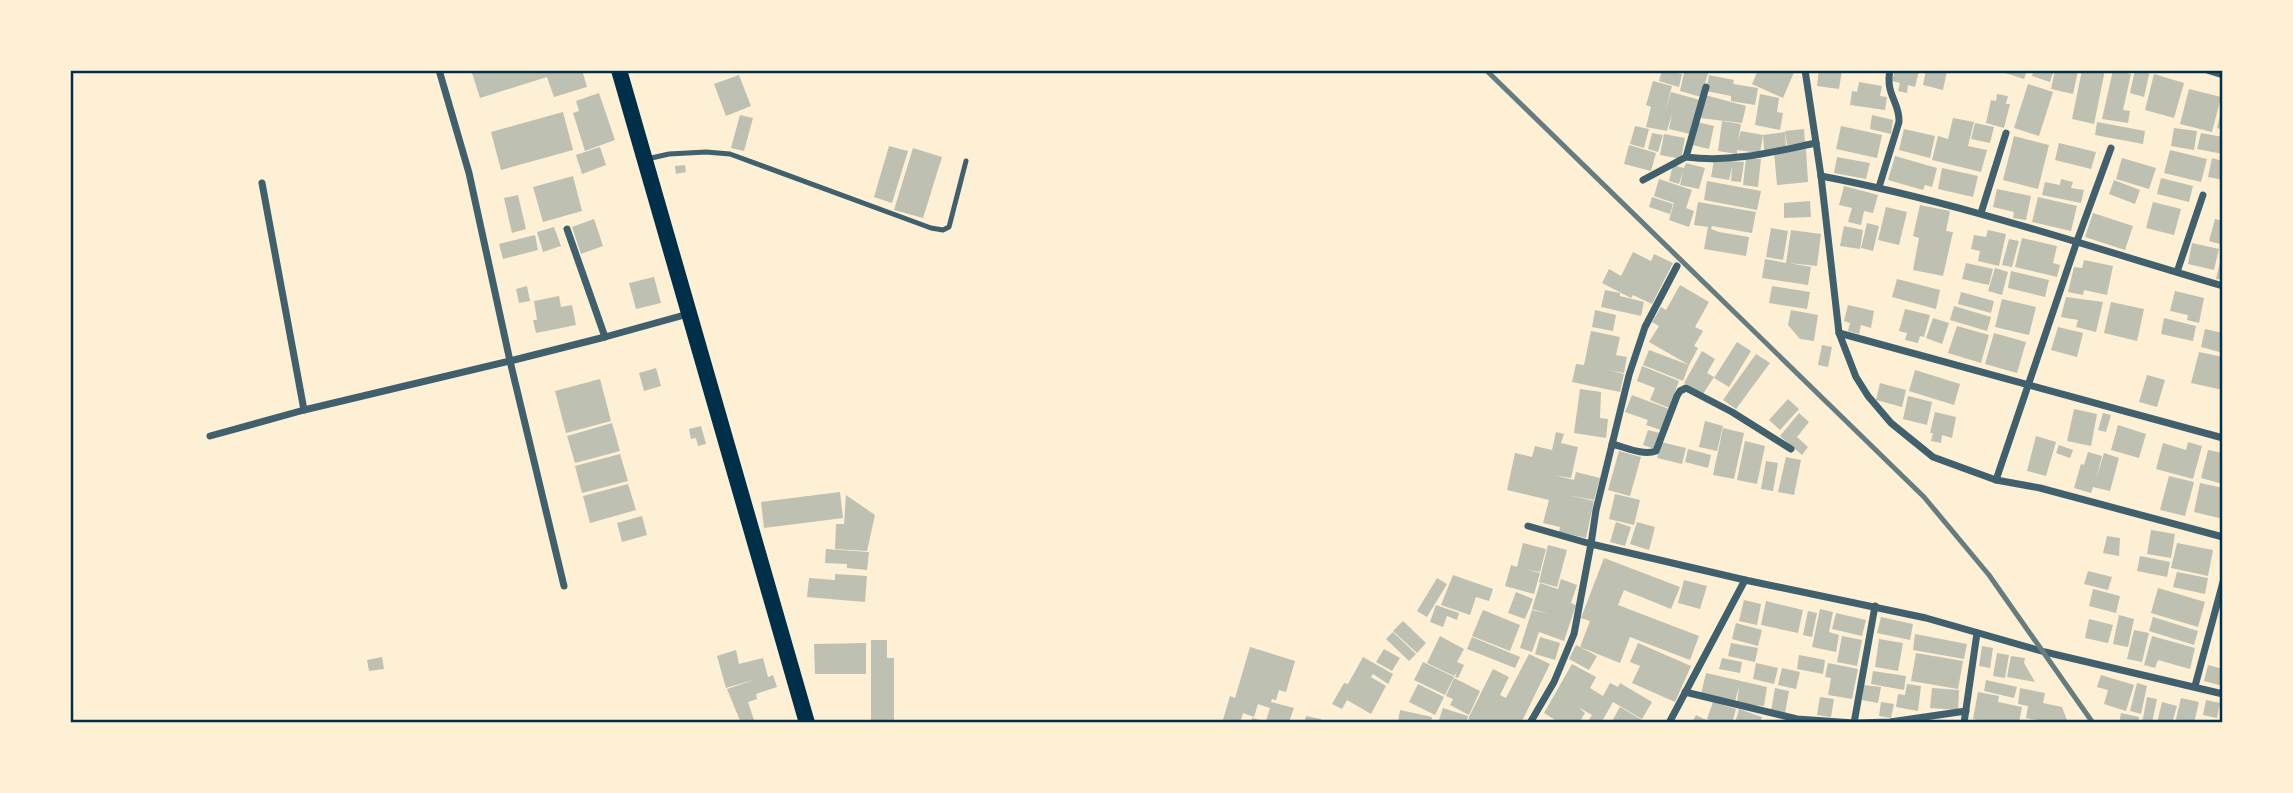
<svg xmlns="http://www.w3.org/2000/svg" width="2293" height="793" viewBox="0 0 2293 793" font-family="Karla,sans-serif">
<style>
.building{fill:#bec0b2}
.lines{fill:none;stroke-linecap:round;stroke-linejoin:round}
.service{stroke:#3f606c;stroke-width:5}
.minor{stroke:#3f606c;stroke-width:7}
.trunk{stroke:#003049;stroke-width:16}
.rail{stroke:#657d81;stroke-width:5}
.neatline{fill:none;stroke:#003049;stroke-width:2.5}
</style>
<rect width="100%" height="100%" fill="#fdf0d5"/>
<!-- building -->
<g class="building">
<polygon points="471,70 582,70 587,87 554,97 547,77 480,98"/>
<polygon points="1662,70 1682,74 1679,87 1659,81"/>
<polygon points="1682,70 1709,70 1701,97 1680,91 1684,73 1681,72"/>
<polygon points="1758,70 1795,70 1783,98 1752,84"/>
<polygon points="1819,70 1842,70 1839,89 1817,86"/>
<polygon points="1895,70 1919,70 1915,87 1908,85 1907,93 1898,91 1900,83 1892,81"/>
<polygon points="1926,70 1947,71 1943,90 1923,85"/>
<polygon points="2006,70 2027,70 2024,79 2005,73"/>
<polygon points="2034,70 2054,70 2050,82 2032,76"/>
<polygon points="2055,70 2078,71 2073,94 2051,89"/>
<polygon points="2082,70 2105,70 2094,124 2072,119"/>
<polygon points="2113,70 2131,74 2123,110 2130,111 2128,123 2102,119"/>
<polygon points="2135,70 2150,70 2144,97 2130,93"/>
<polygon points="2154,74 2184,83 2174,118 2145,110"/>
<polygon points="739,75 751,106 726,116 714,84"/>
<polygon points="1709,75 1734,80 1733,84 1758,88 1755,105 1731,101 1731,96 1706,91"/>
<polygon points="1653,81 1672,86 1665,111 1671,92 1700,100 1690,134 1669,129 1672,113 1667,131 1646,127 1651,107 1646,105"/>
<polygon points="1859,82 1882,86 1880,96 1887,97 1885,110 1850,105 1852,91 1857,92"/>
<polygon points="2028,84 2053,92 2039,136 2014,128"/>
<polygon points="2189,89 2221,97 2212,132 2180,124"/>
<polygon points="599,93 615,140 585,151 573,113 579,111 576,101"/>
<polygon points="1760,94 1779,98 1777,112 1783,113 1780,130 1755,125"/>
<polygon points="1997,94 2008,96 2006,104 2010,104 2004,128 1986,123 1991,100 1996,101"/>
<polygon points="1705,95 1746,106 1742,123 1700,118"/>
<polygon points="2222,107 2223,107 2223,130 2217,128"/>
<polygon points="563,112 573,150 501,170 491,132"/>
<polygon points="740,115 753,118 744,151 731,148"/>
<polygon points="1872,115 1893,120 1891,134 1870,129"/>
<polygon points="1953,118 1974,122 1968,146 1987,150 1981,172 1932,160 1938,136 1948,139"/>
<polygon points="1722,121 1741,124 1738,142 1741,131 1763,135 1760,153 1737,150 1737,154 1718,151"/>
<polygon points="1697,122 1714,126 1709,149 1692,145"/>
<polygon points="2097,122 2145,131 2143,144 2095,135"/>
<polygon points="1975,123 1994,127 1990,143 1971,139"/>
<polygon points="1635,126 1649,129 1644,148 1630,144"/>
<polygon points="1841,126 1882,135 1877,158 1836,149"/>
<polygon points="2174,128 2197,131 2194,150 2171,146"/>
<polygon points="1804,129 1805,144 1787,145 1785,131"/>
<polygon points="1904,129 1935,136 1930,158 1899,150"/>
<polygon points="1785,132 1786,148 1764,150 1763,135"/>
<polygon points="1652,133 1663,135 1658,152 1648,149"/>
<polygon points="2201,133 2223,137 2223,154 2197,149"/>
<polygon points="1664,134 1685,138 1681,159 1660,155"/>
<polygon points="2014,136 2049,145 2038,189 2003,180"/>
<polygon points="2059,143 2096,152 2091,169 2055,160"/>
<polygon points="1629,145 1656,153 1651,171 1624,164"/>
<polygon points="889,146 908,151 892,203 874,197"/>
<polygon points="600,147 606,165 582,174 576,155"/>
<polygon points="913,148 942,157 923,218 894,210"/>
<polygon points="1806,149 1808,182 1777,185 1774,152"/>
<polygon points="2170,150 2207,159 2201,182 2164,173"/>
<polygon points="1895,156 1937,168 1932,187 1925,185 1923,190 1888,180"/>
<polygon points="1837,157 1870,163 1866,179 1834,173"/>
<polygon points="1746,158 1761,159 1758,187 1743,185"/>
<polygon points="2122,158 2156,168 2149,189 2116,179"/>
<polygon points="2212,158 2223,161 2223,180 2208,177"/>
<polygon points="1714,160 1744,162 1741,182 1731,181 1732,167 1729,180 1711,177"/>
<polygon points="1686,163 1705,168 1699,189 1680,185 1683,172 1679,184 1669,181 1673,165 1684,168"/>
<polygon points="685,165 686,172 676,174 675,166"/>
<polygon points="1942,168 1978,176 1973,197 1938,189"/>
<polygon points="573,176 582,211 543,222 533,187"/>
<polygon points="2161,178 2193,186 2189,202 2157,194"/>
<polygon points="1659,179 1692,190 1686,208 1694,211 1689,227 1669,220 1674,203 1654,196"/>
<polygon points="2061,179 2073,182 2071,188 2084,190 2081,203 2042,195 2045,182 2060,185"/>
<polygon points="2114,180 2140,190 2135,204 2109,194"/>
<polygon points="1707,181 1761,191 1757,210 1704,200"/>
<polygon points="1844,186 1878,195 1873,213 1864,211 1861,225 1848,222 1852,208 1839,205"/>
<polygon points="1997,189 2031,196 2026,220 2013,218 2014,212 1993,207"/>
<polygon points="518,195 526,229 512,233 504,198"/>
<polygon points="1652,197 1673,204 1670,214 1649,207"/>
<polygon points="2038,197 2077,206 2071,231 2032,222"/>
<polygon points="1810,201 1811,217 1784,218 1784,203"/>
<polygon points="1698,202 1756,212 1752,233 1712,226 1711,229 1719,232 1749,237 1746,256 1704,249 1708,227 1694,225"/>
<polygon points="2153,202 2181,209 2174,235 2146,228"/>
<polygon points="1920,205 1950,211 1946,231 1953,232 1943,276 1913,270 1919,238 1913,236"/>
<polygon points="1886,207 1907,212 1899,245 1878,240"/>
<polygon points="2093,213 2133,226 2125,250 2085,237"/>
<polygon points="594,219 603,246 581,254 572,227"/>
<polygon points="2215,219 2223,221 2223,245 2209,241"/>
<polygon points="1867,223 1879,226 1873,251 1861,248"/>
<polygon points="1844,226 1863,230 1860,249 1840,246"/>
<polygon points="554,227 561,246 543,252 537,232"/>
<polygon points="1771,228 1788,231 1783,260 1766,257"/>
<polygon points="1791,230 1821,234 1817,266 1789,263 1811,267 1808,285 1762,278 1765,259 1786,263"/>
<polygon points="1988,230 2006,234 1999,266 1978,261 1980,251 1971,249 1974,235 1986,237"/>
<polygon points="535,235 538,250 503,259 499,244"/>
<polygon points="2022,238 2057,246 2053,263 2060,265 2057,277 2015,267"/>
<polygon points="2009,239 2019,241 2012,267 2002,265"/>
<polygon points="2192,243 2219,249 2214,270 2188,264"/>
<polygon points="1633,252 1651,261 1654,254 1673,263 1652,304 1633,295 1631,298 1602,283 1609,269 1621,276"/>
<polygon points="2222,254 2223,254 2223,280 2216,279"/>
<polygon points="2084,260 2113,266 2107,295 2084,290 2083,295 2068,292 2074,267 2082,268"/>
<polygon points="1966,263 1993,269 1989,285 1962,279"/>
<polygon points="1995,268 2008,272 2002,295 1988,291"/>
<polygon points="2011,271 2049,280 2045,297 2008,288"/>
<polygon points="654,277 661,303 636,309 629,283"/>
<polygon points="1897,279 1940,290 1936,309 1892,297"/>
<polygon points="1680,285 1709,302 1695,327 1703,331 1694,346 1698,348 1689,365 1649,342 1659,326 1652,322 1661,307 1666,310"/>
<polygon points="527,286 530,301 519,303 516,289"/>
<polygon points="1772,286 1810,292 1807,309 1769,303"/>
<polygon points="1605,290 1620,293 1620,296 1644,302 1641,316 1601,307"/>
<polygon points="2175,291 2204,298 2199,323 2187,320 2188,315 2170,311"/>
<polygon points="1961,292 1994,301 1991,313 1958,304"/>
<polygon points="559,296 561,307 572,305 576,325 536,333 533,320 537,320 534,301"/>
<polygon points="2066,297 2103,302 2096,332 2076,327 2078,320 2061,317"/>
<polygon points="2002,299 2036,307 2029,335 1995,327"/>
<polygon points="2111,302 2144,309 2137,341 2104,333"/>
<polygon points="1848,305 1874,311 1871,328 1861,325 1859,334 1848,331 1850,323 1844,321"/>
<polygon points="1954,306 1991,317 1987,331 1950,320"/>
<polygon points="1905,309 1930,315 1924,337 1920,336 1918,343 1905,340 1907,333 1899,331"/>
<polygon points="1595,310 1616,315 1613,331 1592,327"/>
<polygon points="1791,310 1818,315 1814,341 1800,339 1788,325"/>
<polygon points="1933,318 1949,323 1942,344 1926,338"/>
<polygon points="2164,318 2196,326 2193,341 2161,334"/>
<polygon points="1957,326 1989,335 1981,363 1948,353"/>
<polygon points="2058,327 2083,333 2077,357 2051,350"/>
<polygon points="2205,329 2223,333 2223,353 2201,347"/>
<polygon points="1591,331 1620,337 1616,355 1627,357 1624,373 1608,370 1624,374 1620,392 1572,382 1576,364 1584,365"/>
<polygon points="1994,333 2026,342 2017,373 1985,364"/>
<polygon points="1737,342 1751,351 1729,387 1714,378"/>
<polygon points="1822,345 1832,347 1828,367 1818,365"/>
<polygon points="1649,350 1689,365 1683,381 1643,365"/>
<polygon points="1702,351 1715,359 1707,373 1714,377 1703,394 1684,383"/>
<polygon points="2199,352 2223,357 2223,390 2191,383"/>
<polygon points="1756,354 1770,363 1736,409 1723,400"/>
<polygon points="1642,366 1679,381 1669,408 1650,400 1655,388 1637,381"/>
<polygon points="656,368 661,386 644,391 639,373"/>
<polygon points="1915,370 1960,384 1954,405 1909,391"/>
<polygon points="2147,375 2165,380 2157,407 2139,402"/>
<polygon points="600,379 611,421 566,433 555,391"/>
<polygon points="1880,383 1906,390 1902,407 1876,400"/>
<polygon points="1580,389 1601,392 1600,418 1608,419 1606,438 1574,433"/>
<polygon points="1632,395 1669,409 1661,430 1646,425 1648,420 1625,412"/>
<polygon points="1908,396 1932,402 1927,425 1903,419"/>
<polygon points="1788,399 1799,409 1780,430 1769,420"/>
<polygon points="2074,409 2097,414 2091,446 2067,441"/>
<polygon points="1935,412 1956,417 1952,438 1942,435 1941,443 1931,441 1933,433 1930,433"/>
<polygon points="1799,413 1809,422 1797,437 1808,447 1802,455 1780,436"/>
<polygon points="2103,413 2111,415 2106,432 2098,430"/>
<polygon points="1705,421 1723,426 1717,451 1699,447"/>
<polygon points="612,423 620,451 575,463 567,436"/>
<polygon points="2118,425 2146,434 2139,458 2111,450"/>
<polygon points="701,426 706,444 698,446 696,438 691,439 689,429"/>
<polygon points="1723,428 1744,433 1734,479 1713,475"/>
<polygon points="1648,430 1660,433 1655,449 1643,445"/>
<polygon points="1556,432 1564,434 1561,443 1578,447 1571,478 1554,475 1574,480 1576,472 1600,478 1594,500 1567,495 1594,501 1586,538 1559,532 1560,527 1543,523 1549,500 1507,490 1515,453 1532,457 1535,446 1552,450"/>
<polygon points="2036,436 2056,442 2046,476 2027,471"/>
<polygon points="1745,441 1765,446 1757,484 1737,480"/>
<polygon points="1661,442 1686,448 1682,464 1657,458"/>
<polygon points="2188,442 2202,446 2193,479 2156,469 2163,443 2186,450"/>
<polygon points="2059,445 2073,450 2070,458 2056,453"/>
<polygon points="1688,449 1711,455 1708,468 1685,462"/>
<polygon points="2208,450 2223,453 2223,484 2201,478"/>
<polygon points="1619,451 1641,457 1630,496 1608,490"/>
<polygon points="2088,452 2102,456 2096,480 2104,453 2119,458 2110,491 2093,487 2091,493 2074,488 2081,464 2084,465"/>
<polygon points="620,454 628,481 582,493 575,466"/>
<polygon points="1786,457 1801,460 1794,495 1778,492"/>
<polygon points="1766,461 1778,463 1773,491 1761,489"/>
<polygon points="2169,476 2194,482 2185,516 2160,510"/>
<polygon points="2200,483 2223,488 2223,519 2194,512"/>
<polygon points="628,484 636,510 590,523 583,496"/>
<polygon points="840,492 843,518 764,528 761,502"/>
<polygon points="1615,494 1640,500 1634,525 1609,519"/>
<polygon points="846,495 875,515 867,551 835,549 836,524 844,524"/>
<polygon points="642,516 647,535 622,542 617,523"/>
<polygon points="1616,522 1631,527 1625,546 1610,542"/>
<polygon points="1637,522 1655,527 1649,550 1630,544"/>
<polygon points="2151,530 2175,534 2171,558 2147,554"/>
<polygon points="2107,536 2120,538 2119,556 2103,553"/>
<polygon points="1523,543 1546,549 1540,572 1528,570 1540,573 1534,594 1505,586 1511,565 1517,567"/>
<polygon points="2177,543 2213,550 2208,576 2171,568"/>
<polygon points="1548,545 1567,550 1557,587 1539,582"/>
<polygon points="826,549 869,552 867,570 847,568 847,564 825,563"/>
<polygon points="2140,556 2170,562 2167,577 2137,571"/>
<polygon points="1604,558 1680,587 1671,609 1624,590 1618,605 1699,636 1690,660 1630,637 1620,663 1580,647 1590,621 1581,618"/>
<polygon points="2088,571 2112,577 2108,590 2084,584"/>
<polygon points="2177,572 2208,578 2205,594 2173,587"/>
<polygon points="835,574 867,576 865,602 807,597 809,578 835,580"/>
<polygon points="1453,575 1493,589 1489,601 1476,597 1470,615 1441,605"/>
<polygon points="1437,578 1447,584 1427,617 1417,611"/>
<polygon points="1561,579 1577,585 1571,603 1576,605 1564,641 1539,632 1532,652 1520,648 1532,610 1549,614 1532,609 1540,583 1558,589"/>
<polygon points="1684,580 1707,586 1700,609 1678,603"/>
<polygon points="2158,588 2205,602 2198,627 2151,613"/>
<polygon points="2093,589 2120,596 2116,613 2089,606"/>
<polygon points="1516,592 1533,599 1525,619 1508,613"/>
<polygon points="1744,600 1761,604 1757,625 1739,621"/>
<polygon points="1766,601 1803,610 1798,633 1761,625"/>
<polygon points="1436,605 1459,613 1457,620 1447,616 1443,627 1430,622"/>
<polygon points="1820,609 1833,612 1829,632 1839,635 1836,652 1812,647"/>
<polygon points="1483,610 1520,625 1510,651 1472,636"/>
<polygon points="1808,611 1817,613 1812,637 1803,635"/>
<polygon points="1836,613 1866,620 1862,636 1832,629"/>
<polygon points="2119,615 2134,619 2128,647 2113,644"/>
<polygon points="1881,617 1913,624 1910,640 1877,633"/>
<polygon points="2153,617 2198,631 2194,645 2149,631"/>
<polygon points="2089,619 2113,625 2108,643 2085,638"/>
<polygon points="1403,621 1426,643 1417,653 1393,631"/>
<polygon points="1736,623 1762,630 1758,646 1732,639"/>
<polygon points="2134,630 2149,633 2142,662 2127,659"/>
<polygon points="1393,632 1416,654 1409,661 1386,639"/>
<polygon points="1915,634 1967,644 1964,659 1913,650"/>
<polygon points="1440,636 1464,649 1457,662 1464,665 1458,678 1455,677 1457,672 1454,676 1427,663"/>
<polygon points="1842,636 1862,640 1857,666 1837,662"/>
<polygon points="2152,636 2195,648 2190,669 2158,660 2155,668 2144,665"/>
<polygon points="1472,637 1520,657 1515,668 1467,649"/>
<polygon points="1540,637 1560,643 1555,660 1535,654"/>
<polygon points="1879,639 1903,643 1898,671 1875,667"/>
<polygon points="871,640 887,640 887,658 894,658 894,723 871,723"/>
<polygon points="866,643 866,674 815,674 814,644"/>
<polygon points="1638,643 1691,666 1675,702 1632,683 1640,666 1630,662"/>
<polygon points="1731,643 1758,648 1755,662 1728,656"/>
<polygon points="1576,645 1597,656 1589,670 1569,659"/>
<polygon points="1982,646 1993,648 1990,668 1979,666"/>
<polygon points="1250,647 1295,661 1286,692 1279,690 1276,700 1272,699 1271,702 1294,708 1289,722 1251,723 1252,718 1266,721 1270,708 1258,704 1254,717 1243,713 1240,723 1222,723 1230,696 1235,698"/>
<polygon points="1384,649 1400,658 1392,671 1376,662"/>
<polygon points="736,650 739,664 763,658 768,677 773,675 777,687 756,694 757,699 748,702 755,723 741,723 727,689 757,679 726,688 717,656"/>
<polygon points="1916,653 1963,661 1958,689 1911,681"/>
<polygon points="1997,653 2009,655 2005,678 1993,676"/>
<polygon points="1529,654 1550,664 1521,723 1476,723 1468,719 1493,669 1509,677 1500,695 1506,698"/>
<polygon points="1799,655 1825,660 1823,674 1797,669"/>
<polygon points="2011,656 2025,658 2024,663 2035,682 2007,677"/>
<polygon points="382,657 384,669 369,671 367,660"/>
<polygon points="1363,657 1393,674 1388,684 1373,674 1371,677 1386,686 1371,714 1347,700 1342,709 1332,704 1344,683 1348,684"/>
<polygon points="1722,658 1742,662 1740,673 1719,669"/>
<polygon points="1423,662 1454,677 1445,695 1414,680"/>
<polygon points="1756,663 1778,668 1774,684 1753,679"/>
<polygon points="1828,663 1858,669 1852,699 1828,695 1831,678 1825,677"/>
<polygon points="1572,664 1596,677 1590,688 1603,696 1610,683 1618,687 1620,683 1652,702 1642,719 1613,702 1601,723 1589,720 1592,715 1578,707 1585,713 1579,723 1560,723 1544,713"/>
<polygon points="2208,665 2223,669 2223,686 2204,681"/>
<polygon points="1782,668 1800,672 1796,689 1778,685"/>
<polygon points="1873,671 1906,676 1904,690 1871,684"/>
<polygon points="1706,673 1767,687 1764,706 1737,703 1739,686 1735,702 1701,694"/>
<polygon points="2101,675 2134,685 2126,711 2104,704 2108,690 2097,687"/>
<polygon points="1454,678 1480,691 1469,715 1450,705 1453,699 1446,696"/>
<polygon points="1986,680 2017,687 2014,698 1984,691"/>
<polygon points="2137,683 2147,686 2141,714 2130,711"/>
<polygon points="1418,684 1444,697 1435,715 1409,702"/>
<polygon points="1907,684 1921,686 1918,711 1896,707 1898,694 1905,695"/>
<polygon points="1864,685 1881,687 1878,703 1862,700"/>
<polygon points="1775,688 1789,691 1785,713 1771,711"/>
<polygon points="1932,688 1959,690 1958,710 1930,708"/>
<polygon points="2020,688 2045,693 2043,703 2062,707 2068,723 2053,723 2026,718 2028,706 2018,704"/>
<polygon points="1978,692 1999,696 1998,702 2022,707 2019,723 1992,723 1973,719"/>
<polygon points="1820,697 1834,699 1831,717 1817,715"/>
<polygon points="2147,697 2157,699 2152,723 2142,723"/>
<polygon points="2181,698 2199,702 2194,723 2175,723"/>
<polygon points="2206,700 2220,703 2217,718 2203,715"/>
<polygon points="1713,702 1736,709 1732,723 1718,723 1707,719"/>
<polygon points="1881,702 1894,704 1891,718 1879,716"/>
<polygon points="2162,702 2177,706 2172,723 2157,723"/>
<polygon points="1620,707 1647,723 1611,723"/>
<polygon points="1443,708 1468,716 1466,723 1438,723"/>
<polygon points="1739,709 1762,717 1760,723 1735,723"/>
<polygon points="1400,710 1432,717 1431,723 1398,723"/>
<polygon points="2121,713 2139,717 2138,723 2119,723"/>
<polygon points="1696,715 1704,719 1714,723 1692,723"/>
<polygon points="1306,716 1321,719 1320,723 1304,723"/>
</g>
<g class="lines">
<!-- service -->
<polyline class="service" points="647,159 669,154 706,152 730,154 931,228 943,230 949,227 966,161"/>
<!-- minor -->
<g class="minor">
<polyline points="1805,70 1821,176 1839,333 1856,377 1868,396 1891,423 1933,457 1963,468 1996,480 2040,488 2223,537"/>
<polyline points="2207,70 2223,75"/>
<path d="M1706 87 1686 157C1731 163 1773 152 1816 143"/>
<path d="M1821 176C1958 202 2090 247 2223 286"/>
<polyline points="1643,180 1686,157"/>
<polyline points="262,183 304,410"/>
<path d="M1879 187 1899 122C1900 102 1885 95 1890 70"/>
<polyline points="1981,213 2006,133"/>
<polyline points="567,229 605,337 688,314"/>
<polyline points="2177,272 2203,195"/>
<polyline points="1839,333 2223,438"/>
<polyline points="210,436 304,410 510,361 469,173 439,70"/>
<path d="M1612 444C1625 447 1643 456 1656 451L1677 396 1680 391 1686 388 1732 412 1791 449"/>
<polyline points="1996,480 2077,241 2111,148"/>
<polyline points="1528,526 1591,544 1596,510 1629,375 1645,327 1677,266"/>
<polyline points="564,586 510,361 605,337"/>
<polyline points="2195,686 2223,582"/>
<polyline points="1685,692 1797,719 1854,723"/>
<polyline points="1530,723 1554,682 1574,634 1591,544 1745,580"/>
<polyline points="1669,723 1745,580 1926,618 2045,652 2223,694"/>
<polyline points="1854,723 1875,606"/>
<polyline points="1855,723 1890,722 1966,711"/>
<polyline points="1964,723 1977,633"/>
</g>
<!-- trunk -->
<polyline class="trunk" points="619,70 807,723"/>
<!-- rail -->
<polyline class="rail" points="1486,70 1924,497 1989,575 2093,723"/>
</g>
<!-- border -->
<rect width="2293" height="793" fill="none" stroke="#fdf0d5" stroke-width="144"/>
<rect x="72" y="72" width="2149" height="649" class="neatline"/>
</svg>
